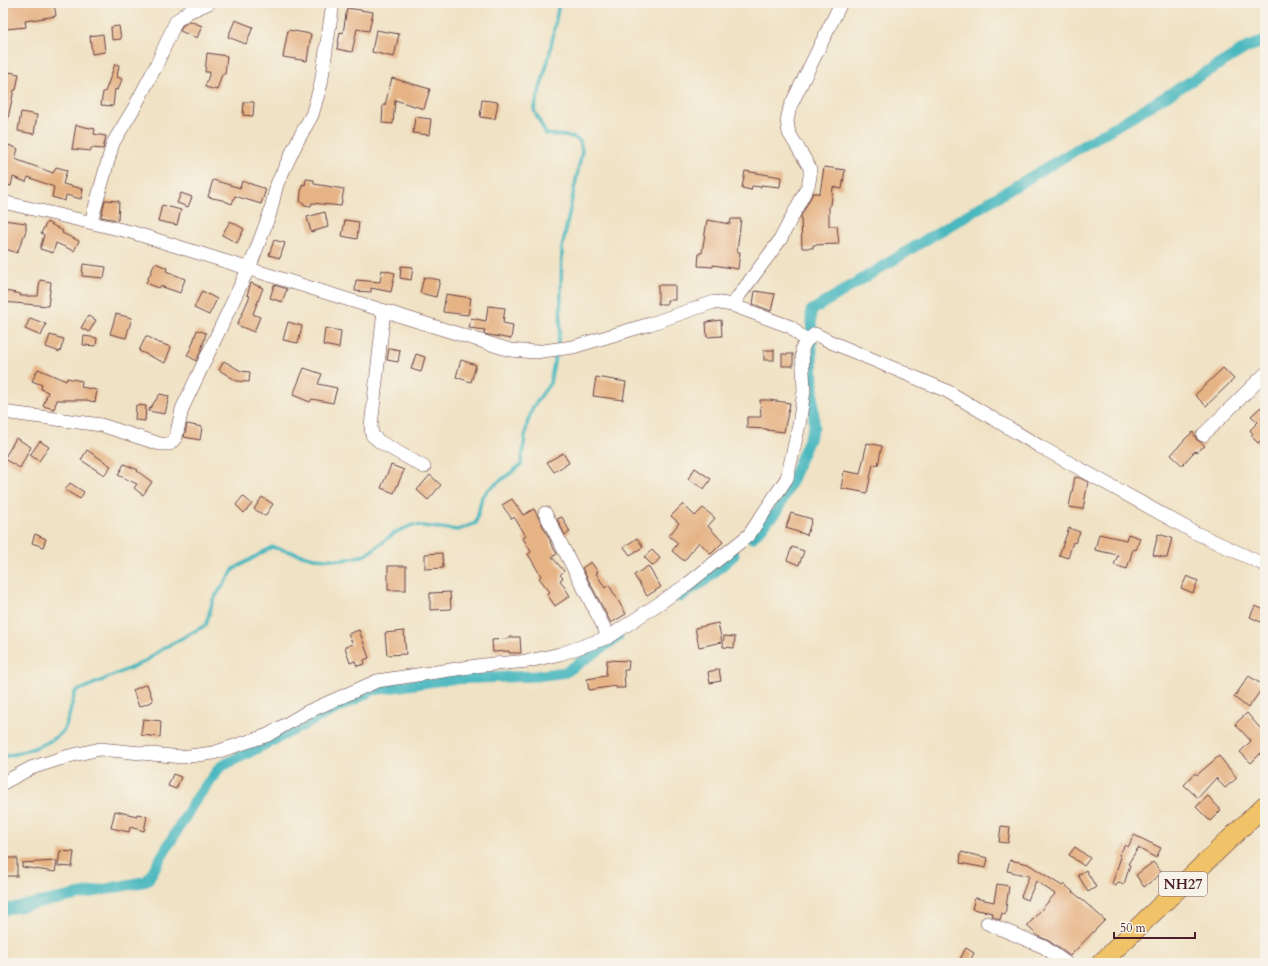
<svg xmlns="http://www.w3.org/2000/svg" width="1268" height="966" viewBox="0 0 1268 966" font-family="Cardo,serif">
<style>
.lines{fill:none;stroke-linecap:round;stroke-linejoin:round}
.stream{stroke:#49b8bf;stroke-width:3.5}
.canal{stroke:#49b8bf;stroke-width:11}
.building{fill:#e6b385}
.minor-casing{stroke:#633c42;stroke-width:14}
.highway-casing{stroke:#633c42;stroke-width:20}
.minor{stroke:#fff;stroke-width:13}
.highway{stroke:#f0c369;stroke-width:19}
.labels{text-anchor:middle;stroke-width:3;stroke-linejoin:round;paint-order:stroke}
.shield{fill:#f7f3e8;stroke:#7e5f64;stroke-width:1}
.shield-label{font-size:14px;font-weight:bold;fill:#4a1f2b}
</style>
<rect width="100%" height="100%" fill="#f7f3e8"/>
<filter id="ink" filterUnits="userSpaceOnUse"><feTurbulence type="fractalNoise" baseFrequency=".025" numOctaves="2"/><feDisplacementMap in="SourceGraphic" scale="8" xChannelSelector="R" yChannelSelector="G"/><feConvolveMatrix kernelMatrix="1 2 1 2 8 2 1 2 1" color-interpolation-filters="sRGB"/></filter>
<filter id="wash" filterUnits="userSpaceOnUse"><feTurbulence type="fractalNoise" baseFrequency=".012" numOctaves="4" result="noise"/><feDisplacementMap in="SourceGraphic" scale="16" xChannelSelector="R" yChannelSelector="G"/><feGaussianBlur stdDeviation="0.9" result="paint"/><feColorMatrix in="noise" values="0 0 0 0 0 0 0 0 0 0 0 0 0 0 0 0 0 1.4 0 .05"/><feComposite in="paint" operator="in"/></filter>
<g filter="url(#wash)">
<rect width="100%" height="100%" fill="#f0e2c4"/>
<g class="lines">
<!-- stream -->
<g class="stream">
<polyline points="557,346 560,330 562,248 582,151 580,141 573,137 546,134 534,110 549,57 559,3"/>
<path d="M3 757C20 753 55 744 64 729 69 721 72 702 75 692L144 662 164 648 206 625 213 600 234 569 272 547 314 558 343 560 366 555 396 532 413 525 458 530 476 523 482 497 488 490 521 465 527 424 533 407 550 383 556 352"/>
</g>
<!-- canal -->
<g class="canal">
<polyline points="752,538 777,511 791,482 814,427 811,311 927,239 1228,59 1246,48 1265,41"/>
<polyline points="680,597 704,581 734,555"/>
<polyline points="3,910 147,881 194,802 220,767 373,690 450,679 536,676 566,672 618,637"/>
</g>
</g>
<g id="blocks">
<!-- building -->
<g class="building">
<polygon points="3,3 54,3 56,16 25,21 26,27 6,29"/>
<polygon points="347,8 373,12 369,31 357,29 352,52 337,49 340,32 343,33"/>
<polygon points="235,20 253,27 246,44 228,37"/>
<polygon points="190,21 202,26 197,38 180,31 182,26"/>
<polygon points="119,26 121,39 112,40 111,27"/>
<polygon points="288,30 311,34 307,61 283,57"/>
<polygon points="376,30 399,34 394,57 372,52"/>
<polygon points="103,34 105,52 92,54 90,36"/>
<polygon points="207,53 227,56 225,74 222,74 217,90 205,87 210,72 205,72"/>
<polygon points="115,64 119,65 117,77 122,79 118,90 115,89 113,106 101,105 103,92 105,92"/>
<polygon points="3,71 19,74 16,90 14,90 7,123 3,123"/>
<polygon points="392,78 430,89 424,109 395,100 393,124 382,123 383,105 385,105"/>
<polygon points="482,100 498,102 495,119 480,117"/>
<polygon points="244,102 254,102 253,116 243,115"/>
<polygon points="21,112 37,115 34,134 18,131"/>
<polygon points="415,117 431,119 429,135 413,133"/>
<polygon points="76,125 95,129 94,134 106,136 103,149 91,148 91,151 72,149"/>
<polygon points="9,145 18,149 15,159 53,173 56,167 67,170 63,184 83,189 81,199 66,195 65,201 52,197 54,187 28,177 26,182 13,177 11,186 3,184 3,163"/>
<polygon points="824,167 845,170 842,189 833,187 831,205 829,205 829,226 837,226 839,244 813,245 813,248 802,248 801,216 813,193 820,193"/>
<polygon points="745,171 781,177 780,187 761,185 761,187 752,186 751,190 742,188"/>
<polygon points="306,179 314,180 314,184 344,189 341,206 312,203 311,206 304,205 304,203 300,202 302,184 305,185"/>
<polygon points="213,180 240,188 242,181 266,189 261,204 235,196 232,204 222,200 208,197"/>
<polygon points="181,193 192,197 188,207 177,203"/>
<polygon points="105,200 119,201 118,220 101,217"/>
<polygon points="162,205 181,210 177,225 158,221"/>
<polygon points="325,212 328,227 311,232 307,217"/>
<polygon points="731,219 741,219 737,252 740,252 738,269 713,265 713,267 698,266 699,253 702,253 707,220 730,224"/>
<polygon points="3,220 26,223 26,231 17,253 3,248"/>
<polygon points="345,220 359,222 357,239 342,236"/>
<polygon points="230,221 244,229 237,243 222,235"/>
<polygon points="47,222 63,231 62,233 79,241 74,251 56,243 53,253 40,249 44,235 41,233"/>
<polygon points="274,240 285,243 280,258 269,255"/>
<polygon points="155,263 167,268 166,271 185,279 180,293 160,286 159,288 146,283"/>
<polygon points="83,264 106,267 104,278 82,276"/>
<polygon points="401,266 413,267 411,280 400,278"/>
<polygon points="382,270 395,273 391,292 371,288 371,292 355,291 356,280 380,282"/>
<polygon points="424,277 440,280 436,297 420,293"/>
<polygon points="40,280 51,282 48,306 3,302 5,291 21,294 20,296 38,296"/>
<polygon points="251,283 263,288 253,314 260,317 254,332 237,325 250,296 247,295"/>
<polygon points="274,285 287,289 282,302 270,298"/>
<polygon points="658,285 675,285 675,300 667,300 667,304 658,304"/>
<polygon points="202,291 217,299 209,315 194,308"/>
<polygon points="755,291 775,294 771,311 753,304"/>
<polygon points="446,294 471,298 468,315 443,312"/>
<polygon points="488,306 505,308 503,323 513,325 511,339 489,335 484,334 485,330 469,328 471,318 486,321"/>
<polygon points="116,314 132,318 126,338 110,334"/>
<polygon points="88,316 96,320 89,332 81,328"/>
<polygon points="30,318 46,324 41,336 25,329"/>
<polygon points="721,320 722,336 707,337 706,322"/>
<polygon points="288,322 302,326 298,343 283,340"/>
<polygon points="325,328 341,331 339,348 323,345"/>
<polygon points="197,330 206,333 201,351 196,361 187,355 191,348"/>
<polygon points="50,335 64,339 60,352 46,347"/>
<polygon points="84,336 97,338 96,346 83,345"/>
<polygon points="146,336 154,340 154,341 171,347 165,363 139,351"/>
<polygon points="389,348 400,350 398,362 387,360"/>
<rect x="764" y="350" width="10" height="10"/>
<polygon points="416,354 425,357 421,372 411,369"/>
<rect x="782" y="354" width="11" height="12"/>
<polygon points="461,360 476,365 471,382 456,377"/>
<polygon points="224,361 241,371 250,372 249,382 237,381 219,370"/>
<polygon points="304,368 322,374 318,384 337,388 333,403 312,399 310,402 293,395"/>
<polygon points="1223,368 1234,379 1206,406 1195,395"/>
<polygon points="38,369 66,381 67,378 82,381 81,387 97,390 95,402 86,400 57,400 54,409 43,406 48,392 41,389 42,385 32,381"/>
<polygon points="596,377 626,382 623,400 593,396"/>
<polygon points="160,394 169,396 165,414 148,411"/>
<polygon points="760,400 769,400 790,403 784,432 767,430 767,429 747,428 747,417 761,417"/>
<polygon points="136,405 146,406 145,421 135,420"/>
<polygon points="1261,407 1265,411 1265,436 1258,443 1251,436 1253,434 1250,430 1258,422 1251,416"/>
<polygon points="187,424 202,427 200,440 184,437"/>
<polygon points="1193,432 1197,440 1202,443 1205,446 1196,452 1195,451 1182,465 1171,455 1185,439"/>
<polygon points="16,438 31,447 20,468 4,459"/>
<polygon points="40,441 49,447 39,461 30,455"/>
<polygon points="867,443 882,446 878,465 873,464 867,493 841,488 844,471 860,474"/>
<polygon points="87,450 111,466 104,475 81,460"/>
<polygon points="563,453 569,463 554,472 547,462"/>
<polygon points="124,464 138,470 137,471 152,482 143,495 134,488 137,484 118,475"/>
<polygon points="391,465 404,470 394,493 381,488"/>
<polygon points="695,468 711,479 704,489 688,479"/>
<polygon points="430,475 441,485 428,500 417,490"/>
<polygon points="1075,477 1080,478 1088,482 1083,509 1069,507"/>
<polygon points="70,483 84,492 80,499 65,490"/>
<polygon points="243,496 252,504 244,513 236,505"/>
<polygon points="262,497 273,504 265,516 254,509"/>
<polygon points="512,499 523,515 534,509 551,542 550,542 557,554 552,557 564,571 560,575 563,578 560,580 570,596 555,606 547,594 550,592 539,578 541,576 528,554 531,552 523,538 526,536 514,517 512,519 502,505"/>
<polygon points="683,504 695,516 703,508 715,518 708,526 723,542 711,554 699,542 684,561 672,551 678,543 669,536 679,523 671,516"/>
<polygon points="791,513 812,519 807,535 786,528"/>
<polygon points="562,517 570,532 565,535 557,519"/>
<polygon points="1069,528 1080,532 1075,543 1073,542 1068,558 1059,555"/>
<polygon points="35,534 46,539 43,547 32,543"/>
<polygon points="1099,534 1126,540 1128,534 1140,538 1136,550 1133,549 1127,569 1114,565 1118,555 1095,550"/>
<polygon points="1158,534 1172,538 1167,558 1153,555"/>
<polygon points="637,538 643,547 630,555 624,547"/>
<polygon points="792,547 804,551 799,565 787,560"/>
<polygon points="652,550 660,558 653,566 644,557"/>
<polygon points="442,553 443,568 425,569 425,554"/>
<polygon points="591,562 598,572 596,573 605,588 609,585 626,614 611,623 582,568"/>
<rect x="388" y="566" width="18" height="24"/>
<polygon points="648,566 661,587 647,596 634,575"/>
<polygon points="1187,576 1198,581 1193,593 1181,588"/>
<polygon points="450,592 451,609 430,610 430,593"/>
<polygon points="1255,606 1265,610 1261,622 1250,617"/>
<polygon points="718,623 722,642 699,647 695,628"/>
<polygon points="359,630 369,658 364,660 365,664 357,666 355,661 350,663 345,647 353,644 348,634"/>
<polygon points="404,631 406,654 387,655 385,633"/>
<polygon points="724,636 735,637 734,648 723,647"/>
<polygon points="508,637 520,637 521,653 509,653 509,651 493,652 492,640 508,639"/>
<polygon points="607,660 629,661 628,670 624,670 625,688 616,688 616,686 589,690 587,679 606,676"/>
<polygon points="719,669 721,681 710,683 708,672"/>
<polygon points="1249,676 1264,686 1248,708 1234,697"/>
<polygon points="147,684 153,701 139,707 133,690"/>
<polygon points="1247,713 1265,734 1265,749 1251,763 1240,752 1251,741 1235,724"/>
<polygon points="143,719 161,721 160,737 141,735"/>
<polygon points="1219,756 1237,778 1225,788 1216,778 1198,798 1184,785 1195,773 1197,775"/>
<polygon points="173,774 181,777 176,789 168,786"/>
<polygon points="1208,796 1221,810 1210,821 1196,807"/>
<polygon points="115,811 137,816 137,814 147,816 144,831 130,827 129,832 111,828"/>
<polygon points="1001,826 1010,827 1008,843 999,842"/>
<polygon points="1134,835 1161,848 1156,858 1138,848 1128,864 1130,865 1124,884 1118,882 1116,886 1112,884 1121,857 1119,855 1125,845 1128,847"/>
<polygon points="1075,847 1090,858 1084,866 1069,855"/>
<polygon points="60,851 74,852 72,867 58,866"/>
<polygon points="961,852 988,858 986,868 960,863"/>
<rect x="3" y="858" width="14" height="18"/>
<polygon points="1010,860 1028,864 1062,886 1064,884 1105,920 1070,956 1049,941 1038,936 1027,926 1055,894 1036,881 1028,900 1021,897 1029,876 1007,871"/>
<polygon points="57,861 55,872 22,867 22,863"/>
<polygon points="1153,862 1162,873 1144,887 1136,875"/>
<polygon points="1086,870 1096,887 1088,892 1078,875"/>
<polygon points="997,884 1009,886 1005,915 1002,913 1000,920 992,916 993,913 972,909 975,898 994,902"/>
<polygon points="966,948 974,953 969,963 958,963"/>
</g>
</g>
</g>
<g filter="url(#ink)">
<use href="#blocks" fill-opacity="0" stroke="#633c42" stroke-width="1"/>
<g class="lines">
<defs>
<g id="minor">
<polyline points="3,202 131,232 510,350 535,352 573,347 650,324 714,302 732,305 791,327 806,341"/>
<polyline points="91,222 113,143 134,108 156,66 176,21 188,12 209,3"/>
<polyline points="732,305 780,240 808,186 810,177 810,168 789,133 787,121 790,107 841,3"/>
<polyline points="384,311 371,426 372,435 380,442 424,467"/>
<polyline points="3,412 101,425 160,444 170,444 176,437 182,409 252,261 270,213 277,184 298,140 312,115 321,84 333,3"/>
<polyline points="1203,435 1265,374"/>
<polyline points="545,513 609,637"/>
<polyline points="3,783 31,768 69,756 100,749 182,757 213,753 268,735 305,713 377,681 483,665 529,661 560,654 609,637 685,586 749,535 787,478 799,425 804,391 802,349 806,341 815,334 831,342 947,391 1039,446 1194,532 1265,565"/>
<polyline points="987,923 1044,947 1066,963"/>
</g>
<polyline id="highway" points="1101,963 1265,805"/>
</defs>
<!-- minor casing -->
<use href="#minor" class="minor-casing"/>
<!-- highway casing -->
<use href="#highway" class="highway-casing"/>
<!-- minor -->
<use href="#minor" class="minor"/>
<!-- highway -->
<use href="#highway" class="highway"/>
</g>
</g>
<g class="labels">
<!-- shield labels -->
<rect class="shield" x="1159" y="872" width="48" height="24" rx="3"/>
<g class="shield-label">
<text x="1183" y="889">NH27</text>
</g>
</g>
<!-- margin -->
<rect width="1268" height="966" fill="none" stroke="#f7f3e8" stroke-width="16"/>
<!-- scale -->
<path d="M1114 932v6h81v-6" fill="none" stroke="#4a1f2b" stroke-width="2"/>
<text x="1120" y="932" font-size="12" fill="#4a1f2b" stroke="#f7f3e8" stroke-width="3" paint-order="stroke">50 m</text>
</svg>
